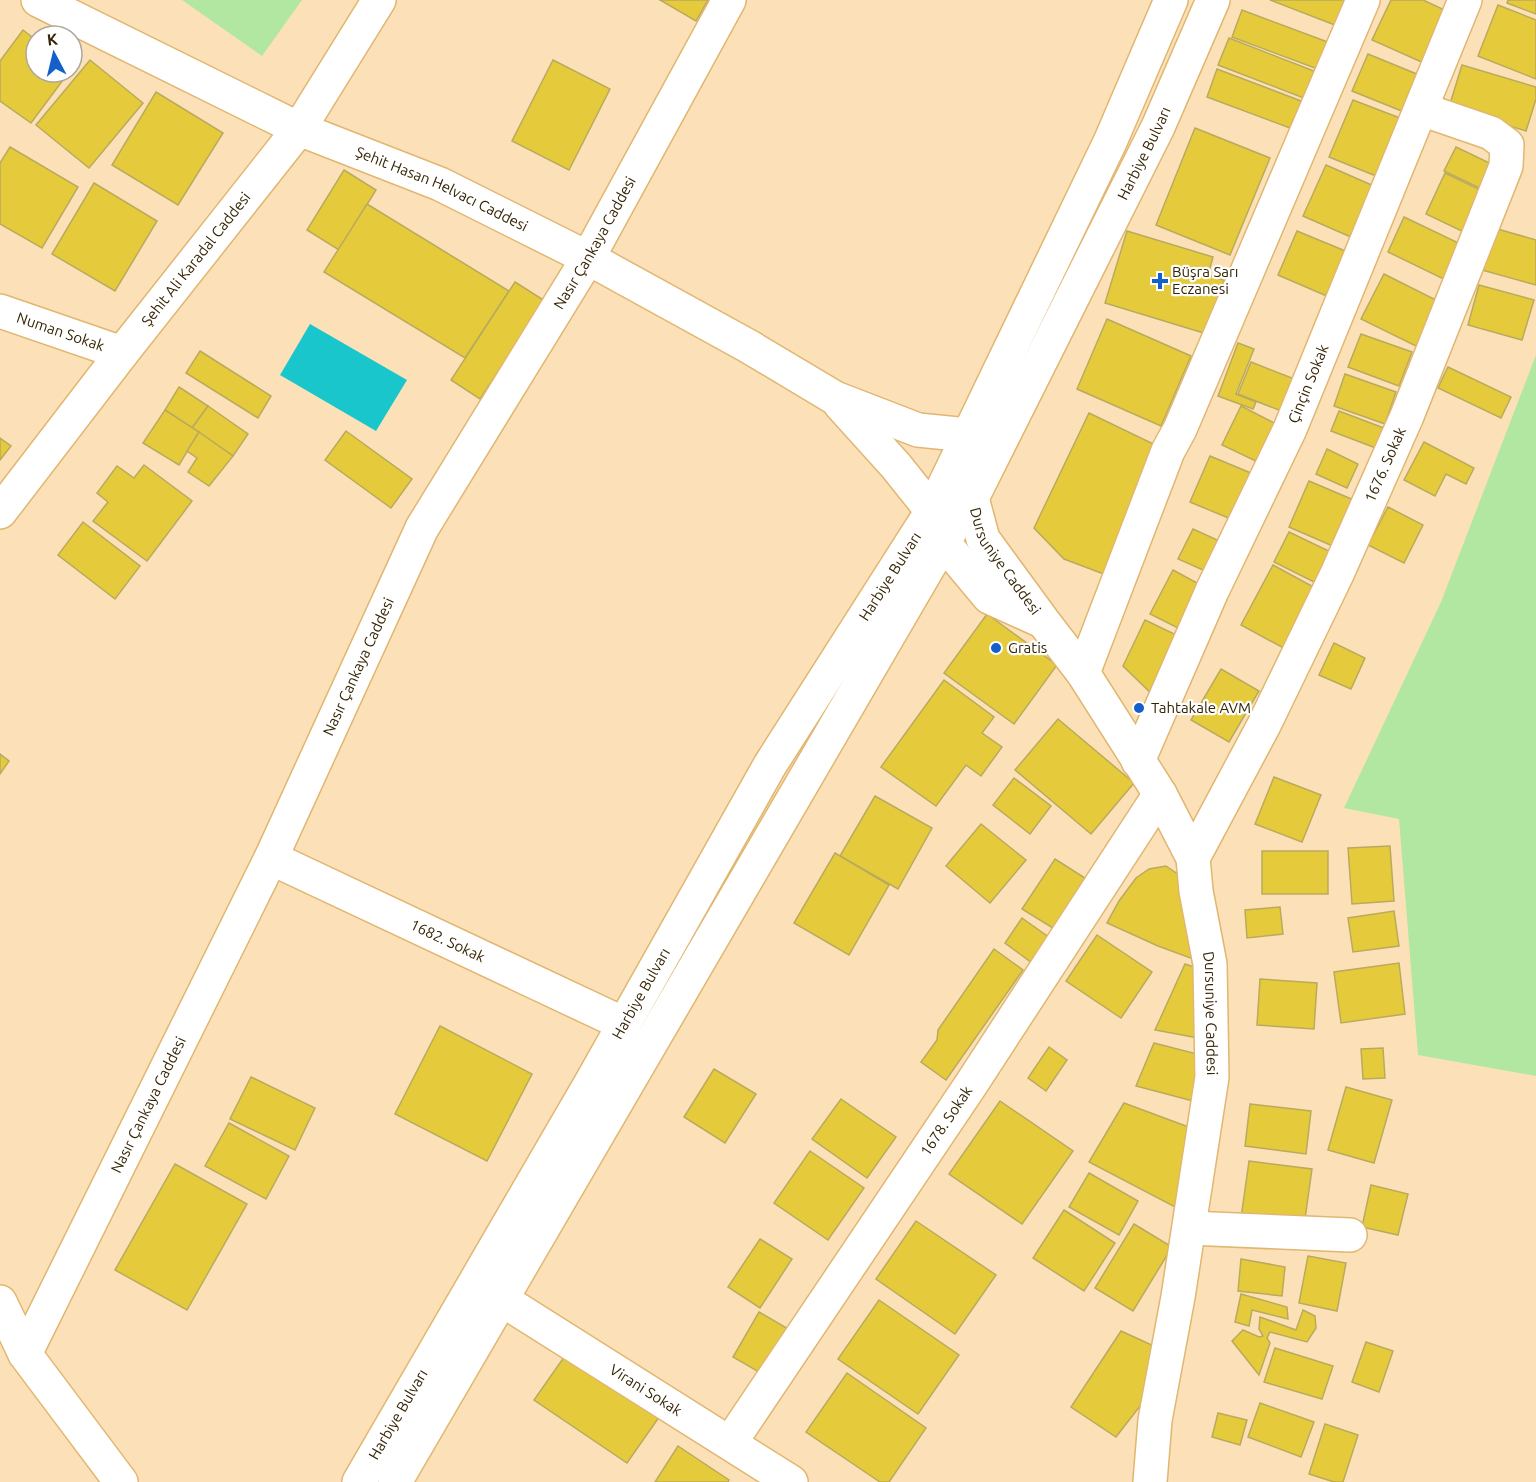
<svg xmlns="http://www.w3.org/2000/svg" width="1536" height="1482" viewBox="0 0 1536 1482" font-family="Ubuntu,sans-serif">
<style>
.green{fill:#b1e7a1}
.water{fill:#18c6cc}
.building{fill:#e5cb3c;stroke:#b9aa5c;stroke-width:1.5}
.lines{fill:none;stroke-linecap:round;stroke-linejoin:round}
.minor-casing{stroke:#e1b670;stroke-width:36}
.major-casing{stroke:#e1b670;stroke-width:36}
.minor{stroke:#fff;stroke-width:33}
.major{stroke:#fff;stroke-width:33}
.poi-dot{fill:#1460cb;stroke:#fff;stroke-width:2}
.labels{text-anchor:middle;stroke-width:4.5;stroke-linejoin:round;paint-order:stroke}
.street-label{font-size:15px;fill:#352506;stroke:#fff}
.poi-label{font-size:15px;fill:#352506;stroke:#fff;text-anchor:start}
</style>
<rect width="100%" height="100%" fill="#fce1b8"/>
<!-- green -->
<g class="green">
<polygon points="182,0 302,0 262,56"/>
<polygon points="1536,355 1536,1076 1418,1055 1399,819 1344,808 1441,602"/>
</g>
<!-- water -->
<polygon class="water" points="310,324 407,380 376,431 280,375"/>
<!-- building -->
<g class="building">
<polygon points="660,0 708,0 696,21"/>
<polygon points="1270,0 1351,0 1340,27"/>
<polygon points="1391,0 1423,0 1449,12 1426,64 1372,40"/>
<polygon points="1508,0 1536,0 1536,14 1507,3"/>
<polygon points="1498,5 1536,20 1536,79 1478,56"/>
<polygon points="1242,10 1333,44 1323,71 1232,37"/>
<polygon points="23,30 36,40 36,72 69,72 31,123 0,101 0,61"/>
<polygon points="1229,38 1319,73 1309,100 1218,65"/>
<polygon points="1368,54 1424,77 1409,114 1352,91"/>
<polygon points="90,60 143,103 89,168 36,125"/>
<polygon points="553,60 610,89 569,170 512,141"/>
<polygon points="1462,65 1536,87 1536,99 1526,131 1449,107"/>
<polygon points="1217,69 1309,104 1298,131 1207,97"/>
<polygon points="156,92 223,133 178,205 112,165"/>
<polygon points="1353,100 1405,120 1381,178 1329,157"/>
<polygon points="1195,128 1270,158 1230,255 1156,225"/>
<polygon points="10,147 78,187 42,248 0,224 0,163"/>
<polygon points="1456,147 1500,168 1488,192 1444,171"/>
<polygon points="1326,165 1376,187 1353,238 1303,216"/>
<polygon points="344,170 376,190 339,250 307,230"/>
<polygon points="1445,173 1489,194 1470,235 1426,214"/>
<polygon points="94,183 157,221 115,291 52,254"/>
<polygon points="367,204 509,291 465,358 324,272"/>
<polygon points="1404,217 1469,248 1452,283 1388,252"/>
<polygon points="1494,228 1536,240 1536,285 1482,270"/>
<polygon points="1127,231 1213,257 1208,275 1224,280 1207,334 1105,303"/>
<polygon points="1297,231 1355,255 1336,300 1278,275"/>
<polygon points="1384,274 1442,303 1420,348 1361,319"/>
<polygon points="515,282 545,301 480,399 451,380"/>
<polygon points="1479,285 1534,300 1522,340 1468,325"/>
<polygon points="1107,319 1191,356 1161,426 1077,389"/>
<polygon points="1361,334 1412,352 1399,386 1348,367"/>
<polygon points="1238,343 1254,349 1236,394 1256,402 1253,409 1218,396"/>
<polygon points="200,351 271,396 258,418 186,373"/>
<polygon points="1251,362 1302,382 1289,414 1238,394"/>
<polygon points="1448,367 1511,397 1501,418 1438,388"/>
<polygon points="1345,374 1396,392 1385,424 1334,406"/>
<polygon points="179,387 208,406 192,428 165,410"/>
<polygon points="208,406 248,434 233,456 192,428"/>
<polygon points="1241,406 1280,426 1262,464 1222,445"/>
<polygon points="165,410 199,432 179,465 143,443"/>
<polygon points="1339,411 1389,430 1381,450 1331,431"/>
<polygon points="1089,413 1168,451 1110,573 1101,573 1064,559 1034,528"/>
<polygon points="346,431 412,479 391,508 325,460"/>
<polygon points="199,432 233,456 209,486 188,472 197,458 187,451"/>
<polygon points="0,438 11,446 0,460"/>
<polygon points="1424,442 1474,468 1466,484 1446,474 1435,496 1404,480"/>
<polygon points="1327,449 1358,464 1347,488 1316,474"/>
<polygon points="1210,456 1258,476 1238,522 1190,502"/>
<polygon points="144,465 192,501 147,561 93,521 108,502 97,493 117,466 134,478"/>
<polygon points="1309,481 1356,501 1335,547 1289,527"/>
<polygon points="1388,507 1423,525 1404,563 1368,545"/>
<polygon points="83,522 140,566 115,599 58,555"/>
<polygon points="1193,529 1226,544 1212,574 1178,559"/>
<polygon points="1289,532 1333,553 1318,584 1274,562"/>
<polygon points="1273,565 1321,591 1289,651 1241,625"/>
<polygon points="1173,570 1212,591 1190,634 1150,614"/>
<polygon points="987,614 1057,665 1014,724 944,673"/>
<polygon points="1145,620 1189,641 1160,702 1123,666"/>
<polygon points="1334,643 1365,658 1351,689 1319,675"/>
<polygon points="1221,669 1259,691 1229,742 1191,720"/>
<polygon points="944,680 994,717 982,733 1002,747 981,776 966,765 936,806 881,767"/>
<polygon points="1058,719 1134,783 1091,834 1015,770"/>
<polygon points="0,754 9,761 0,774"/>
<polygon points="1274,777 1321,795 1302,842 1255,824"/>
<polygon points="1014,778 1051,806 1030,834 993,805"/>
<polygon points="875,796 932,828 898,889 840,856"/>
<polygon points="981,824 1026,860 990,903 946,866"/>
<polygon points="1390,846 1394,901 1352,904 1348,848"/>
<rect x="1262" y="851" width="66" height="43"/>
<polygon points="835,853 889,885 849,955 794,923"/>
<polygon points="1055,859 1088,880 1056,930 1022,909"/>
<polygon points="1166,866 1185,879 1193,959 1158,946 1107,923 1119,901 1136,878 1149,869"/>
<polygon points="1280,907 1283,934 1247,938 1245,910"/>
<polygon points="1394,911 1399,946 1353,952 1348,918"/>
<polygon points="1022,918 1050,938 1032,963 1005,943"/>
<polygon points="1097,935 1152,972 1121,1018 1066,981"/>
<polygon points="994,949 1023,970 946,1080 921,1062 937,1040 938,1030"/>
<polygon points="1399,963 1405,1014 1341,1023 1334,972"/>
<polygon points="1185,964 1206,971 1204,1039 1155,1030"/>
<polygon points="1260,979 1317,983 1314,1029 1257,1025"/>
<polygon points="440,1026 532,1074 487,1161 395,1114"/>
<polygon points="1154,1043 1201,1055 1197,1102 1136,1086"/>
<polygon points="1049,1047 1067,1060 1046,1091 1028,1078"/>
<polygon points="1383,1048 1385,1078 1363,1079 1361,1049"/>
<polygon points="714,1069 756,1094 725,1143 684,1117"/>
<polygon points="251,1077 315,1108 295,1150 230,1119"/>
<polygon points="1346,1087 1392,1100 1374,1163 1328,1150"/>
<polygon points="841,1099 896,1137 867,1178 812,1139"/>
<polygon points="1000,1101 1073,1151 1022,1224 949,1174"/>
<polygon points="1124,1103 1194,1129 1175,1207 1089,1162"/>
<polygon points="1250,1104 1311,1111 1306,1154 1245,1146"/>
<polygon points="229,1123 289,1156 266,1199 205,1166"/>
<polygon points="810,1151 864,1188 828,1240 774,1203"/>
<polygon points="1249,1161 1312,1169 1304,1226 1241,1218"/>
<polygon points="175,1164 247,1204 187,1310 115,1270"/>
<polygon points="1089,1173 1138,1201 1119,1235 1069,1207"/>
<polygon points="1371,1185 1408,1194 1398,1235 1362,1227"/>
<polygon points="1064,1210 1115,1243 1084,1291 1033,1258"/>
<polygon points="916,1221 996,1275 955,1334 876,1279"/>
<polygon points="1134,1224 1172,1247 1133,1311 1095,1288"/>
<polygon points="760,1239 792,1259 760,1308 728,1287"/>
<polygon points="1308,1256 1346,1263 1337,1311 1299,1303"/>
<polygon points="1241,1259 1285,1267 1282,1296 1238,1291"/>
<polygon points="1241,1294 1287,1307 1288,1319 1252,1310 1249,1326 1235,1322"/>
<polygon points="879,1300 959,1355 918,1414 838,1359"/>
<polygon points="1303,1310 1315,1316 1316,1328 1307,1342 1270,1332 1267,1338 1270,1343 1259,1375 1232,1341 1243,1330 1259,1337 1263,1336 1259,1329 1260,1317 1296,1330"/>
<polygon points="759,1312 790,1330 764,1375 733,1357"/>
<polygon points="1121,1331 1156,1347 1157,1384 1116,1437 1071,1407"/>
<polygon points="1366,1342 1393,1351 1379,1392 1352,1382"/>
<polygon points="1275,1348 1333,1366 1322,1399 1264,1382"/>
<polygon points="569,1350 662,1413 627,1463 534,1400"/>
<polygon points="847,1373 926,1428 889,1482 880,1482 806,1432"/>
<polygon points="1260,1403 1314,1422 1301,1457 1248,1437"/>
<polygon points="1218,1413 1247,1420 1240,1445 1212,1437"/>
<polygon points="1325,1424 1358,1435 1343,1482 1334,1482 1309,1474"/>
<polygon points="678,1446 729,1480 728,1482 655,1482"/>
</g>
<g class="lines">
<defs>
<g id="minor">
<path id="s1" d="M38 0 299 129 440 184 588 258 748 346 835 398 918 430 968 435"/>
<path id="s2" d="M0 311 122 353"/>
<polyline points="840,404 896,466 932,511"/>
<path id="s3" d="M972 498 983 539 1043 621 1083 673 1160 794 1193 858 1196 891 1210 964 1212 1077 1178 1297 1155 1420 1150 1482"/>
<path id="s4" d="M0 512 122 353 299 129 379 0"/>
<polyline points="943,542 989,597 1042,621"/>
<polyline points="1083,673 1168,451 1180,429 1363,0"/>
<path id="s5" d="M1138 761 1212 591 1290 429 1465 0"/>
<path id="s6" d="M271 858 624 1024"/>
<path id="s7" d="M1193 858 1264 725 1337 574 1407 416 1506 166 1507 145 1491 133 1421 109"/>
<polyline points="1189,1228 1350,1235"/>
<path id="s8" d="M501 1299 791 1482"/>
<polyline points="0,1302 25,1354 121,1482"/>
<path id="s9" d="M25 1354 271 858 422 528 588 258 729 0"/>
<path id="s10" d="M730 1443 972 1083 1160 794"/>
</g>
<g id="major">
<path id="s11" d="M359 1482 592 1081 770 765 932 511 1110 142 1171 0"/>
<path id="s12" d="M395 1482 943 542 972 498 1158 127 1213 0"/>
</g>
</defs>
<!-- minor casing -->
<use href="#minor" class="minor-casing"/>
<!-- major casing -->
<use href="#major" class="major-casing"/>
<!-- minor -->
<use href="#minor" class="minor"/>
<!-- major -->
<use href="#major" class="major"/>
</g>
<!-- markers -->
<g class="poi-dot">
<path d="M1157 272h6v6h6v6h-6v6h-6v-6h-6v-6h6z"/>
<circle cx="996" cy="648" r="6"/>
<circle cx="1139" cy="708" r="6"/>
</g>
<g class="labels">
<!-- street labels -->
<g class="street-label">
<text dy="5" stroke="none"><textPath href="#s12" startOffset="1526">Harbiye Bulvarı</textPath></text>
<text dy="5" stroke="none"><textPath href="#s1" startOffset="446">Şehit Hasan Helvacı Caddesi</textPath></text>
<text dy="5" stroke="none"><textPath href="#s9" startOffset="1250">Nasır Çankaya Caddesi</textPath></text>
<text dy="5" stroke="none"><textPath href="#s4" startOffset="320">Şehit Ali Karadal Caddesi</textPath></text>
<text dy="5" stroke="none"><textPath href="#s2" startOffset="64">Numan Sokak</textPath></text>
<text dy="5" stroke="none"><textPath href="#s5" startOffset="414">Çinçin Sokak</textPath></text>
<text dy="5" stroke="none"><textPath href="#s7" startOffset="438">1676. Sokak</textPath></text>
<text dy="5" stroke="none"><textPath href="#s3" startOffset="72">Dursuniye Caddesi</textPath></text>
<text dy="5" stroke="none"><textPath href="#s11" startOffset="1050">Harbiye Bulvarı</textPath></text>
<text dy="5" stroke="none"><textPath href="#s9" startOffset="764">Nasır Çankaya Caddesi</textPath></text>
<text dy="5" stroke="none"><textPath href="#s6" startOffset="195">1682. Sokak</textPath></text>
<text dy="5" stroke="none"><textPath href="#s11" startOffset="564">Harbiye Bulvarı</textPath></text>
<text dy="5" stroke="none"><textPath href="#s3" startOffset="582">Dursuniye Caddesi</textPath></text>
<text dy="5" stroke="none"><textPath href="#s9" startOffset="278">Nasır Çankaya Caddesi</textPath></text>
<text dy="5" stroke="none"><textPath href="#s10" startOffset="388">1678. Sokak</textPath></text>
<text dy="5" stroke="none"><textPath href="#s8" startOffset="171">Virani Sokak</textPath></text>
<text dy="5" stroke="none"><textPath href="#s11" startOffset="78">Harbiye Bulvarı</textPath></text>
</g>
<!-- poi labels -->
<g class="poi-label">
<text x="1172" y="277">Büşra Sarı<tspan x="1172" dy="17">Eczanesi</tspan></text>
<text x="1008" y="653">Gratis</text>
<text x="1151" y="713">Tahtakale AVM</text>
</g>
</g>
<!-- north arrow -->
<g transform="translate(54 54) rotate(353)"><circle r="28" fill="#ffffff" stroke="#aea89b" stroke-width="1.5"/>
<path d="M0-4.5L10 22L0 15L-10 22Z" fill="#1460cb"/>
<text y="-9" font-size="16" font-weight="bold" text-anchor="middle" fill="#352506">K</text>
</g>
</svg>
